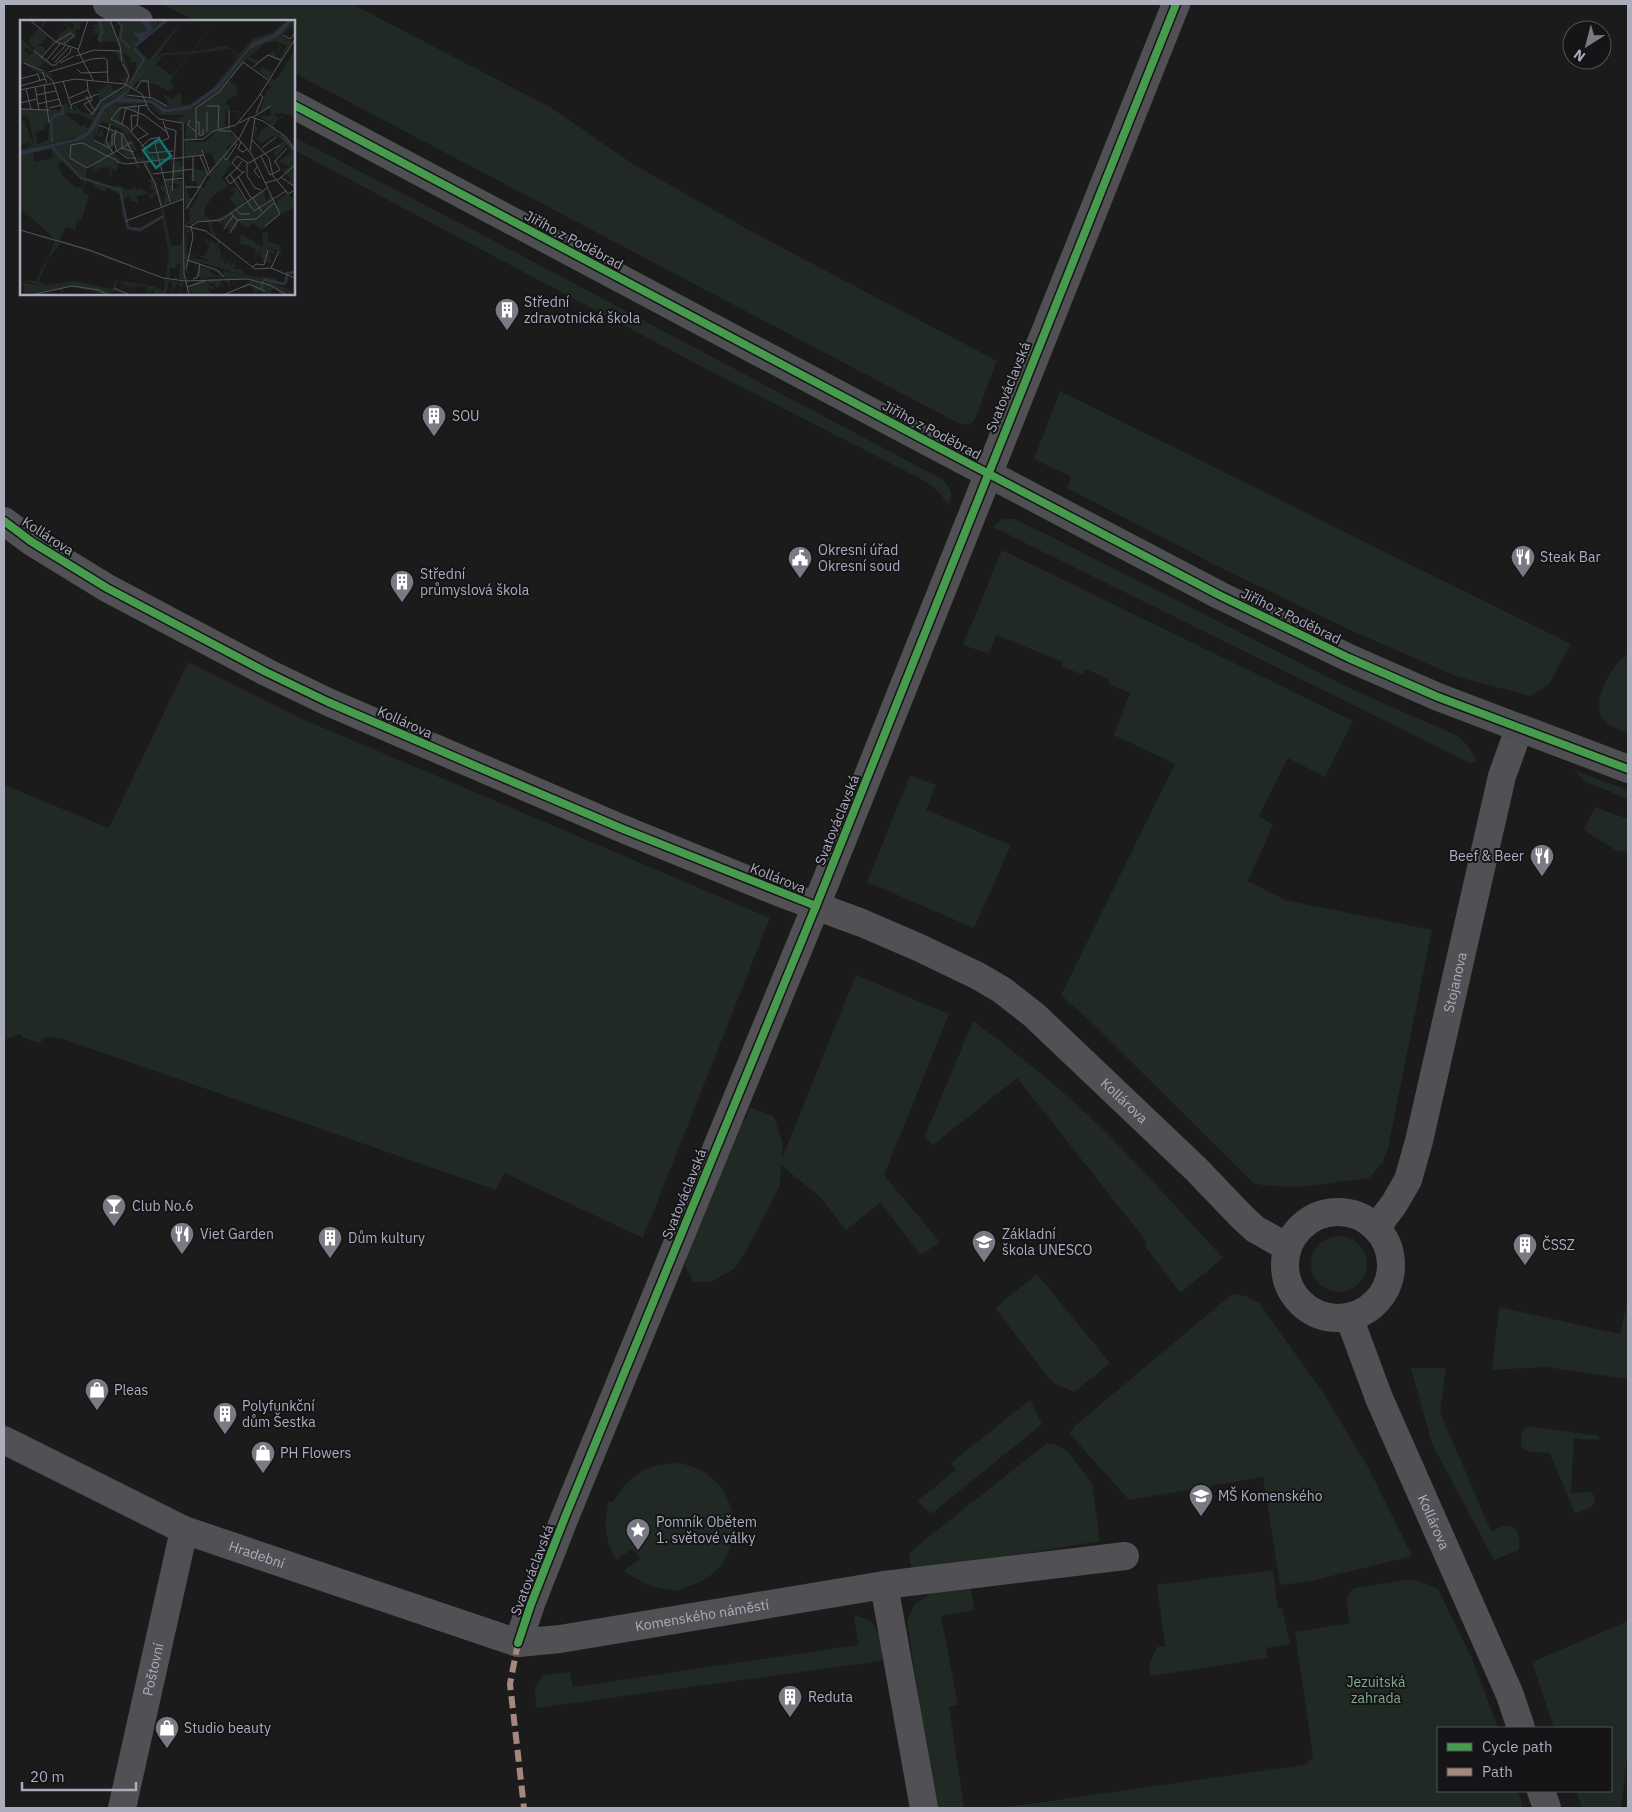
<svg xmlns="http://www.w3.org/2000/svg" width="1632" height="1812" viewBox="0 0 1632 1812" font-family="'IBM Plex Sans',sans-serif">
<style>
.green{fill:#202923}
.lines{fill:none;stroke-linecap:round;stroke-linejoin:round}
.street{stroke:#515155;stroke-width:28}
.secondary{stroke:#4e4f53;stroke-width:28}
.quiet{stroke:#a5887d;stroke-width:6;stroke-dasharray:12 6;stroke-linecap:butt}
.cycleway-casing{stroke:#151517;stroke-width:11}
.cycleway{stroke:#469c4c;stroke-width:8}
.labels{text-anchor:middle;stroke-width:4;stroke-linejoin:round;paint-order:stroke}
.street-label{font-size:14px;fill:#abadbd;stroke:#151517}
.poi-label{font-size:14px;fill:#abadbd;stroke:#151517;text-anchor:start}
.park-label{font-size:14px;fill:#81a98c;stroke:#151517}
.inset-river{fill:none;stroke:#2c333e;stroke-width:2.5}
.inset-road{fill:none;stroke:#55555c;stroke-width:1}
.view{fill:#0f766e;fill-opacity:0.15;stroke:#0f766e;stroke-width:2.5}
.inset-edge{fill:none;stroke:#abadbd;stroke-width:2.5}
</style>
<rect width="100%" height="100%" fill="#1b1b1b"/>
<!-- green -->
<g class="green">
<polygon points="162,4 352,4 550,107 633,164 758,235 997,361 975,419 969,425 958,423 294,73 294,21 195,21"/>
<path d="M294 137 496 242 940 478C949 486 955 493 948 505 939 491 936 489 923 480L693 362 294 150Z"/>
<polygon points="1060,391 1571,644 1549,684 1531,696 1458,677 1352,631 1223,569 1067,488 1071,477 1034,459"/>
<path d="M1003 519H1014L1048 535 1349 688 1458 736C1467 744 1473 751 1476 762L1470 763 993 527Z"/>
<path d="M1002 550 1353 721 1325 777 1288 758 1259 816 1273 825 1248 881 1285 900 1432 930 1388 1148 1383 1162 1369 1178C1332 1182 1290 1192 1253 1183L1092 1023 1061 995 1175 764 1114 735 1130 693 1108 684 1109 679 1085 669 1083 675 1061 666 1063 662 996 635 989 654 963 645Z"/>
<path d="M1628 654V733L1609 725 1601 718C1600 713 1599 707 1599 702 1602 685 1614 663 1628 654Z"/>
<polygon points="188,662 298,717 770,918 643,1238 504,1173 496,1190 63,1039 45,1037 40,1043 24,1038 20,1034 4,1040 4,785 109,828"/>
<polygon points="1575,771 1628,790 1628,799 1584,781"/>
<polygon points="910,776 936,785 926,810 1011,845 974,928 867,882"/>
<polygon points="1595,807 1628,819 1628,852 1617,851 1584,830"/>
<polygon points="856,975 949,1014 884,1175 940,1242 921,1255 880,1203 846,1230 821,1198 781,1165 780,1186 745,1253 734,1269 711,1282 693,1282 685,1265 691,1240 720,1176 734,1135 747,1117 750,1107 774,1117 783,1144 782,1158"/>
<path d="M973 1021C1013 1051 1052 1081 1088 1115 1135 1160 1179 1210 1223 1258L1180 1293 1144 1245 1147 1242 1017 1078 933 1145 925 1136Z"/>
<circle cx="1339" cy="1264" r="28"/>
<polygon points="1037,1274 1110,1363 1074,1392 1054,1383 1046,1375 995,1308"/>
<polygon points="1232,1294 1245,1296 1259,1303 1324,1394 1368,1467 1412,1556 1307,1582 1280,1585 1263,1477 1129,1500 1070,1434 1076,1425"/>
<polygon points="1628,1300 1628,1379 1546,1367 1492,1370 1499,1307 1620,1334"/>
<path d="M1411 1368H1446L1440 1412 1491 1531C1496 1530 1503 1525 1508 1526 1520 1526 1520 1542 1519 1550L1494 1560 1432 1444Z"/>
<polygon points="1030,1400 1042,1424 931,1514 917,1501 956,1470 951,1463"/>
<path d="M1529 1426 1599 1436V1440L1574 1438 1571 1493 1589 1492 1593 1494C1599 1507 1586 1510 1575 1513L1550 1453 1529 1452 1521 1446V1435L1524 1429Z"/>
<polygon points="1047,1443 1055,1444 1067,1451 1092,1483 1100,1541 931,1569 920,1569 911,1566 909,1555 916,1547"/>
<path d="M679 1463C752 1476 751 1576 681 1588V1590C659 1591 642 1584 624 1571L640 1558 632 1549 616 1560C605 1537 603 1526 609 1501L613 1502C631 1474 645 1464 679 1463Z"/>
<polygon points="1273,1570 1278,1608 1282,1608 1290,1644 1266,1648 1268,1658 1151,1676 1149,1664 1157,1647 1165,1646 1157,1585"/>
<path d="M1406 1580H1416L1438 1589 1473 1661 1498 1728H1438V1791H1518L1523 1808H1000L1304 1765 1313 1757 1295 1632 1350 1623C1348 1609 1342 1599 1354 1588Z"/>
<polygon points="970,1587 975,1610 941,1616 958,1705 949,1706 964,1808 934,1808 907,1620 915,1604 933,1592"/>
<path d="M854 1615C859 1617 866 1618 870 1621 880 1629 883 1649 882 1661L536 1708 535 1689 543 1675 570 1672 573 1687 858 1645Z"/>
<polygon points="1628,1621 1628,1752 1621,1808 1582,1808 1576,1791 1611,1791 1611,1728 1554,1728 1532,1662"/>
</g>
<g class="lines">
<!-- street -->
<g class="street">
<path id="s1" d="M4 521 32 542 107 588 266 672 328 702 623 829 778 892 862 923 920 948 978 976 1002 990 1034 1015 1196 1169 1242 1217 1255 1229 1287 1247"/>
<circle cx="1338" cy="1265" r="53"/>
<path id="s2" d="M1376 1228 1394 1204 1408 1180 1419 1141 1502 776 1519 729"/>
<path id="s3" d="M1349 1317 1379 1398 1510 1695 1521 1728"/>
<path id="s4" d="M4 1440 184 1530 518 1643 560 1639 884 1585 1125 1556"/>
<polyline points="884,1585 924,1808"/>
<polyline points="518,1643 531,1604 565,1517 816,906 1176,4"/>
<polyline points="1541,1791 1547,1808"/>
<path id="s5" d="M122 1808 184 1530"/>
</g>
<!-- secondary -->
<g class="secondary">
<polyline points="107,4 139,21"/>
<polyline points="294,105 930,443 1219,595 1349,658 1438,697 1628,769"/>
</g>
<!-- quiet -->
<polyline class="quiet" points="518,1643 510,1684 524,1808"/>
<defs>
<g id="cycleway">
<polyline points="294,105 930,443 1219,595 1349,658 1438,697 1628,769"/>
<polyline points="4,521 32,542 107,588 266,672 328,702 471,764 623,829 816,906"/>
<polyline points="518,1643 531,1604 565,1517 816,906 1176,4"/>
</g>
</defs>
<!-- cycleway casing -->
<use href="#cycleway" class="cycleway-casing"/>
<!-- cycleway -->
<use href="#cycleway" class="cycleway"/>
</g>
<!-- icons -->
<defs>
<symbol id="building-pin" viewBox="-11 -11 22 30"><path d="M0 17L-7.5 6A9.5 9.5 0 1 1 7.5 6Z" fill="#797a84" stroke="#151517"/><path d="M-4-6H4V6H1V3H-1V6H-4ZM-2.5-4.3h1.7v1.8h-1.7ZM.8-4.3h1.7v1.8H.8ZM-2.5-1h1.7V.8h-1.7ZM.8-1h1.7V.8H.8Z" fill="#fff"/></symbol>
<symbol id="restaurant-pin" viewBox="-11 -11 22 30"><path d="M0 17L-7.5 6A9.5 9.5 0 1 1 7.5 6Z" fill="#797a84" stroke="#151517"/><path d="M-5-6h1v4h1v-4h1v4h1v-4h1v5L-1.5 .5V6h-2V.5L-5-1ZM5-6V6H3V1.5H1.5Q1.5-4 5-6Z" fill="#fff"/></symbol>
<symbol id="civic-pin" viewBox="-11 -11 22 30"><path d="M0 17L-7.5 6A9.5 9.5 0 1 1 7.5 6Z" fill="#797a84" stroke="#151517"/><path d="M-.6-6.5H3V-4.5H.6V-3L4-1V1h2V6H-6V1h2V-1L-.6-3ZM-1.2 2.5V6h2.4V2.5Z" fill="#fff"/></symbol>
<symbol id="bar-pin" viewBox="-11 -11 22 30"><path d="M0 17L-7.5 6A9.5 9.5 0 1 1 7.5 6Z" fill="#797a84" stroke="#151517"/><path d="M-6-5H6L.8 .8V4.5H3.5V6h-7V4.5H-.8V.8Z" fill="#fff"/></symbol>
<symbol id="school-pin" viewBox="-11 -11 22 30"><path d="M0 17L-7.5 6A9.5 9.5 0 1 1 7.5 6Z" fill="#797a84" stroke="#151517"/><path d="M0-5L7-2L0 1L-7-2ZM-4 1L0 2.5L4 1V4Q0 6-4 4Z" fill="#fff"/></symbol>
<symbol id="shop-pin" viewBox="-11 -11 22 30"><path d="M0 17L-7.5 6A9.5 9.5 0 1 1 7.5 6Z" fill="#797a84" stroke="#151517"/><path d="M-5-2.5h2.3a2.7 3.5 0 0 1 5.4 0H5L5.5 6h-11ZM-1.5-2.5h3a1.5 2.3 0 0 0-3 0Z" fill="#fff"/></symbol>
<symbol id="sight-pin" viewBox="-11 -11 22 30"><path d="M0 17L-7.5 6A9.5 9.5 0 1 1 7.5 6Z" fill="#797a84" stroke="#151517"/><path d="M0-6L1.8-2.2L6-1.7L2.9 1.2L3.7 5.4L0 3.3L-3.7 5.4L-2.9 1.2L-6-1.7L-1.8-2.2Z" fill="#fff"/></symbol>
</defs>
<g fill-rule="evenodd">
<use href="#building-pin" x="493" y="296" width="28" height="38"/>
<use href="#building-pin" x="420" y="402" width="28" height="38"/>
<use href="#restaurant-pin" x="1509" y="543" width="28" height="38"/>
<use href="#civic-pin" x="786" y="544" width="28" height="38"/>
<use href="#building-pin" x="388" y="568" width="28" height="38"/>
<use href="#restaurant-pin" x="1528" y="842" width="28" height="38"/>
<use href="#bar-pin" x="100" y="1192" width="28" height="38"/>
<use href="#restaurant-pin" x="168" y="1220" width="28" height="38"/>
<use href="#building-pin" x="316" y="1224" width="28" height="38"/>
<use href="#school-pin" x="970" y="1228" width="28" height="38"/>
<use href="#building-pin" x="1511" y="1231" width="28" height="38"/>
<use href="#shop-pin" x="83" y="1376" width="28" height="38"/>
<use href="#building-pin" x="211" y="1400" width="28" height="38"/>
<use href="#shop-pin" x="249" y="1439" width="28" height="38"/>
<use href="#school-pin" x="1187" y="1482" width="28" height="38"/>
<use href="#sight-pin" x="624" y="1516" width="28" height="38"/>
<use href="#building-pin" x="776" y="1683" width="28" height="38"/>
<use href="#shop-pin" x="153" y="1714" width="28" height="38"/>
</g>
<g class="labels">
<!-- street labels -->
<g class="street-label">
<text transform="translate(574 240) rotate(28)" y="5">Jiřího z Poděbrad</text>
<text transform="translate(1008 387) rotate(-68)" y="5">Svatováclavská</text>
<text transform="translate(932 430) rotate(28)" y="5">Jiřího z Poděbrad</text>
<text transform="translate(48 536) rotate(33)" y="5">Kollárova</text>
<text transform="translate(1291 616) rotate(26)" y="5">Jiřího z Poděbrad</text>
<text transform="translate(405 722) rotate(24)" y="5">Kollárova</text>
<text transform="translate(837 820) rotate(-68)" y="5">Svatováclavská</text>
<text transform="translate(778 878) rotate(22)" y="5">Kollárova</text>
<text dy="5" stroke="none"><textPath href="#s2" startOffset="261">Stojanova</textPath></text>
<text dy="5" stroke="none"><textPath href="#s1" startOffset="1270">Kollárova</textPath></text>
<text transform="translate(684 1194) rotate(-68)" y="5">Svatováclavská</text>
<text dy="5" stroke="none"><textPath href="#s3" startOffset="222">Kollárova</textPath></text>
<text dy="5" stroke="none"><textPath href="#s4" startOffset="278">Hradební</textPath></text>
<text transform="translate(532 1570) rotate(-69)" y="5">Svatováclavská</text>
<text dy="5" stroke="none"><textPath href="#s4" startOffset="740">Komenského náměstí</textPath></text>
<text dy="5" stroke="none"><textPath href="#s5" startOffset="142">Poštovní</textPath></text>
</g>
<!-- poi labels -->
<g class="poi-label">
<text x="524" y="307">Střední<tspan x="524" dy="16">zdravotnická škola</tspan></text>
<text x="452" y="421">SOU</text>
<text x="818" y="555">Okresní úřad<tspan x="818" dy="16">Okresní soud</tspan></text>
<text x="1540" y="562">Steak Bar</text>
<text x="420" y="579">Střední<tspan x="420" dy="16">průmyslová škola</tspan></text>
<text x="1524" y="861" text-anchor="end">Beef &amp; Beer</text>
<text x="132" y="1211">Club No.6</text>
<text x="200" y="1239">Viet Garden</text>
<text x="1002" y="1239">Základní<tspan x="1002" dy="16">škola UNESCO</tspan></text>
<text x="348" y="1243">Dům kultury</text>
<text x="1542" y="1250">ČSSZ</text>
<text x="114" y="1395">Pleas</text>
<text x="242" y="1411">Polyfunkční<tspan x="242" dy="16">dům Šestka</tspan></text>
<text x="280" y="1458">PH Flowers</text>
<text x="1218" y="1501">MŠ Komenského</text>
<text x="656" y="1527">Pomník Obětem<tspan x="656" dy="16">1. světové války</tspan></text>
<text x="808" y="1702">Reduta</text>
<text x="184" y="1733">Studio beauty</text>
</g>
<!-- park labels -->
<g class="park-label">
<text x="1376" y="1687">Jezuitská<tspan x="1376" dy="16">zahrada</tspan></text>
</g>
</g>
<!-- overview -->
<g transform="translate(20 20)">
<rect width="275" height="275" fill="#1b1b1b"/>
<path d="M26 0 27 2 20 9 34 21 28 23 32 20 27 16 23 23 16 26H23L26 31 21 37 34 46 36 48 24 43 17 49 29 53 36 61 25 53 18 54 15 50 10 53 12 49 0 42V18L12 28 11 32 7 27 2 32H7L8 36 15 30 8 21ZM42 0 53 10V1L59 3 61 0 60 9 55 10 57 19 53 16 43 25 36 22 40 13 48 9ZM71 0H91L98 18 101 6 96 0 101 5 104 0H121L127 11 118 13 112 10 120 21 133 9 128 0H137V7L139 0H147L116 27 129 40 163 0 133 43 142 33 171 32 196 0 173 32 203 26 210 28 218 35 234 18 253 12 268 0 258 12 230 25 199 64 169 86 144 89 125 77 149 86 144 75 153 79 160 72 163 85 169 84 191 70 215 41 217 37 210 29 170 34 152 58 151 62 156 65 149 63 154 67 149 72 142 67 139 70 141 67 138 65 117 61 114 66 121 69 112 68 106 76 125 80 102 78 106 72 87 82 77 92 71 107 62 116 0 131 11 125 10 122 3 125 0 120V100L5 102 13 124 14 122 9 101 7 96H0V88L42 90 41 87 45 83 54 90 57 88 53 87 56 85 61 92 69 94 79 81 77 68 80 70 87 64 92 65V70H102L100 64 102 68 108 64 110 54V59L115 53 116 42H108L112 39 102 33 109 49 106 64 102 62 106 59 103 61 102 58 100 62 99 55 96 58 99 54 100 58 107 57 100 40H95L99 39 95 32 100 30 99 26 97 22 78 21 79 13 70 14 75 12 71 8 77 10 72 5H77V2ZM169 34 152 56 136 44 143 35ZM45 93 59 94 73 101 69 108 65 107 67 103 61 106ZM29 103 28 120 17 124 15 112 25 110 24 104ZM273 0 275 10 270 7 262 16 272 22 248 59 239 51 242 47 252 52 259 41 249 36 238 41 234 47 236 44 227 39 209 61 216 65 218 74 206 81V85H210V91H219L217 95 221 96 220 98 216 95 218 92 205 91V109L210 108 212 118 213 114 218 119 217 125 206 126 208 132 211 128 207 140 212 142 202 158 208 166 210 164 193 176 184 189 185 196 191 200 207 194 216 187 210 179 216 169 209 173 215 166 225 180 224 184 243 169 247 182 250 174 258 186V179L267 174 275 179V187L259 195 245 208 240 209 233 203 229 207 223 206 219 201 213 215 215 206 209 212V205L202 206 205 199 201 204 193 201 191 206 197 218 203 222 212 230 200 222 192 239 198 228 201 229 200 239 204 232 200 243 205 233 204 245 208 238 206 246 210 240 211 247 216 239 214 249H220L228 256 256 259 257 264 270 271 271 275 260 269 265 273 261 274 254 268 248 275 234 265 247 275 238 270 236 273 232 275 235 273 231 266 214 271 229 264V260L209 259 212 270 204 258 201 262 204 266 199 264 198 269 193 264 185 262 194 267 195 271 187 267 192 275H173L172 271 170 275 168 268 175 266 168 267 167 266 166 261 168 266 179 261 175 266 180 260 203 258H218L236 261 257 267 244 262 224 258 193 257 180 259 181 256H178L176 258H175L179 245 176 244 175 247V243L168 241 166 249 170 253H166L168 259H166L165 237 181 243 179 247 192 249 189 251 197 256H201L193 250H200L203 256 204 251 225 256 165 237 166 207 172 211 167 213V234L179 236 168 237 193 242 179 236H185L189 225 185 224 187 218 188 224 191 220 196 225 198 221 192 215 189 203 179 201 166 205V199L167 203 170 200 169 187 172 188 182 167H186L183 165 186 166V162H189L186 161 191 159 187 154 181 169 167 189 165 183V168L173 164 166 170 168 173 170 177 166 178H173L179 169 176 161H170L173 149 186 151 187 154 191 153 189 147 196 146 191 133 186 134 183 130V135L173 137V148V137L165 136V121L185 122 198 110 176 119 175 111V119H166V104L156 100 165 95H140L127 83 144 93 172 88 199 69 230 29 259 16ZM256 21 266 26 260 38 255 37 262 27 259 26 256 35 254 31 238 40 229 37 245 23ZM275 29V100L270 95 255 93 258 98 261 95 265 100 260 97 253 107 275 130 274 165 268 163 271 159 261 150 270 147 259 141 271 132 267 125 256 136 253 133 263 120 254 115 239 125 240 122 234 117 235 106 238 107 234 116 239 117 240 111 251 104 240 96H251L250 88 239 95 246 72 252 67 247 64 250 58 254 60 259 56ZM101 82 126 83 116 84 117 92 106 87 113 84 92 85 106 87 102 89 99 99 117 121 107 112 118 131 112 130 115 135 106 137 95 125 90 128 94 132 87 136 94 133 103 142 117 143V132L122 141 121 132 123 136 127 134 123 136 125 140H132L131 134 137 137 138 140 128 143 144 185 145 171 142 172 140 166 145 165 149 181 146 184 155 180 150 181 144 160 152 159V163L148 165H152L153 163V169L160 165 153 163 151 141 152 138H139L152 137V143L161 141 159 146H164V154L154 158 160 161 164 159V187V182L157 180 143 187 151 226 161 225 164 198 161 194H164V260L154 259 155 256 159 259 160 242 154 249 150 248 149 259 145 258 149 236 142 198 120 211 108 208 102 195 101 176 88 168 85 171 73 167 72 162 66 161 63 172 69 175 62 199 57 200 55 210 46 207 40 220 67 228 114 246 115 247 0 210 35 219 0 188V136L64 119 74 110 85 89 92 84ZM83 102 101 109 110 119 107 121 101 113 90 109 91 121 87 122 89 112 82 125 74 120 76 111V114L80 117 85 115 81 111 87 112 80 109V114H78L79 105ZM31 129 33 138 15 142 13 133ZM129 140 123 143 133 159 132 158 118 166 129 160 132 165 129 167 135 172 130 174 119 168 116 170 115 167 108 170 99 166 90 167 66 157V149L72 145 73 153 79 148 88 147 91 151 88 156H91L92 150 91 148 96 151 100 141 115 144 117 149 121 147 117 144ZM42 142 64 160 63 167 56 168 43 156 37 145ZM138 172 142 195 121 207H109L103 183V179L109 178 106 175 110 177 112 182 115 181 117 184 114 186V188L119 182 116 176 127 174 132 179ZM0 210 78 234 127 254 112 249 109 254 110 247 41 223 29 237 18 262 28 265 54 261 92 269 96 260H97L133 266 144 271 145 259 155 261 160 265 159 262 164 261 161 273 166 274 164 268 168 275H159L162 267 156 264 151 275 153 263 149 261 146 275H141L140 270 139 275H134V269L129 275 130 268 126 275 127 267 120 265 117 274 119 265H116L114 273 115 267 111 272 113 264 108 272 109 263 107 268V263L105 271V262L101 270 102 262 97 261 96 270 109 275 90 270 105 275 93 272 88 275 51 267 44 268 42 275 39 269 0 275 4 273V265L0 264 5 263 29 267 52 263 26 267 10 262 0 263 9 260 16 261 35 222ZM248 212V222L260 225 262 235 259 231 249 228 255 231 254 234 249 233 252 243 242 242 240 232 236 240 238 232 233 239 236 230 228 225 225 232 227 225 219 224 221 214 243 227 242 213Z" fill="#202923" fill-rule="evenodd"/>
<path d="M121 0H128L133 9 120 21 112 10 118 13 127 11ZM161 0 103 78 131 80 145 89 169 86 199 64 232 23 254 14 268 0H273L259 16 230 29 199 69 170 89 144 93 130 83 96 82 85 89 74 110 64 119 0 136V131L54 119 67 112 82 86 107 71Z" fill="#2c333e"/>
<path class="inset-river" d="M97 0 102 6 100 18 110 28M80 1 82 12 79 19 81 22M115 26 147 0M110 64 124 39 114 29M261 115 275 131M32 123 31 100 35 95 43 94 42 85M32 127 61 158 100 170 108 208 120 210 144 196M241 269 244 259 263 264 266 262 267 253 275 252"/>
<path class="inset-road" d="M10 0 36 22 58 29M68 0 58 31 73 60M90 0 100 26 102 42M263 15 270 19 275 13M13 30 32 45H37M56 36 74 30 101 31M21 38 35 22 51 13 54 16 43 25M32 40 45 26M87 40 88 62M26 41 40 24M35 42 49 27M4 43 23 51M40 43 54 36M36 44 50 33 51 28M233 47 248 35 261 40M57 49 61 53 87 52M29 52 72 39 84 38 87 40M0 59 18 54 20 61M43 61 52 89M27 63 22 52 33 61 41 85 29 88M24 64 29 103M0 66 25 59M15 67 19 90M6 69 11 89M116 69 121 61H128L130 78M0 70 55 59 105 64 122 74 129 90 139 99 163 103 164 254 169 275M68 70 72 80 64 84 72 94M16 75 36 71M107 75 132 78 147 86M66 76 74 90M49 78 68 70 67 60M0 83 17 79M18 84 39 79M50 85 78 74M127 85 100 88 91 99 107 107 129 133 153 131M187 86H199L198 109M106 88 124 95 148 113M0 89 29 90M209 91V108M236 93 243 77 240 74M72 95 81 81 106 65 109 55 103 44M233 97 251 86M170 100 168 105 176 112M143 101 149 118M176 102H179V115H183V109M219 103 231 97 243 101 265 116 275 129M90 104 86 121 93 133M102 104 106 87M78 105 103 114 117 143M144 107 156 111 152 171M96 110 94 122 97 131 107 138H116M112 110 111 96 117 95M111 111 117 105 119 85M199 111H211L225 126M187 112V92M102 113V128L114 132M176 119V88L199 72 223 42 248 60M219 119 229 99M74 120 89 128M117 120 128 114 117 105M164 120 183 119 194 111 216 105 237 79 275 19M232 120 249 138 253 156 266 171M112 122 88 136 67 148 50 138 51 125 61 123 65 124 85 135 88 136 94 139H95L98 142 106 144 184 135M221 122 218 129 223 132 227 129M135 124 150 182M135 124 149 118M224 125 232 135 260 194 245 206M92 127V115L95 113M121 127 130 119 140 117M242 128 256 117M182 130 190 153M230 131 235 98M180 136 188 155M241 136 250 155 260 150 255 141M173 137V161M204 138 207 140 217 124M222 141 217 148 223 153M254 142 267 128M124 143 135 163 141 186M238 146 234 151 240 158M225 151 210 164 206 158 217 148 212 143 217 136 228 143M133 154 173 149M210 154 227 181M218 156 231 178M261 157 275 167M144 160 164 158M245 163 259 159 275 145M165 167H181M241 170 235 168 227 156V144L260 125M232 177 242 192M227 181 234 191 266 171 268 174 275 170M166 189 186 157 218 119M216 189 220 194H230M211 193 217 200 236 199 254 183M106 201 163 179M165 206 186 211 235 249 251 248 275 258M170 207 177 202 201 200 247 168M204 209 213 196M0 210 69 230 143 258 165 261 228 259 250 265 267 275M210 213 218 200M167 240 197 250 204 257M233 247 236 244 244 245 248 230M251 248 259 231M166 249 173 217 171 206M173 259 178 257 180 244M167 267 185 261M94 268 110 275M10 275 52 266 79 270 88 275M203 275 229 264 245 271"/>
<path class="view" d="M139 119 151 136 136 148 123 130Z"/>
<rect width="275" height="275" class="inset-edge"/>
</g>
<!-- border -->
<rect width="1632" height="1812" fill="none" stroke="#abadbd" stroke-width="10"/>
<!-- legend -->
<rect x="1437" y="1727" width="175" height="65" fill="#151517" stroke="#515259"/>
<rect x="1447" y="1743" width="25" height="8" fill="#469c4c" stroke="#515259"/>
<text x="1482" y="1752" font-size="15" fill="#abadbd">Cycle path</text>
<rect x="1447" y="1768" width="25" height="8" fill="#a5887d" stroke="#515259"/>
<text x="1482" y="1777" font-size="15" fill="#abadbd">Path</text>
<!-- north arrow -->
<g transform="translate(1587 45) rotate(216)"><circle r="24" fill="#151517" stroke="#515259"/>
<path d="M0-4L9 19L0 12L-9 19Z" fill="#797a84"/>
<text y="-8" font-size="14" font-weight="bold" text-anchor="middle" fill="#abadbd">N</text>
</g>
<!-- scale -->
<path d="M22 1782v8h114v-8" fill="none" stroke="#abadbd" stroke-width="2.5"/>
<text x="30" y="1782" font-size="15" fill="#abadbd" stroke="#151517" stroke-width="4" paint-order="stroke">20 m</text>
</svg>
